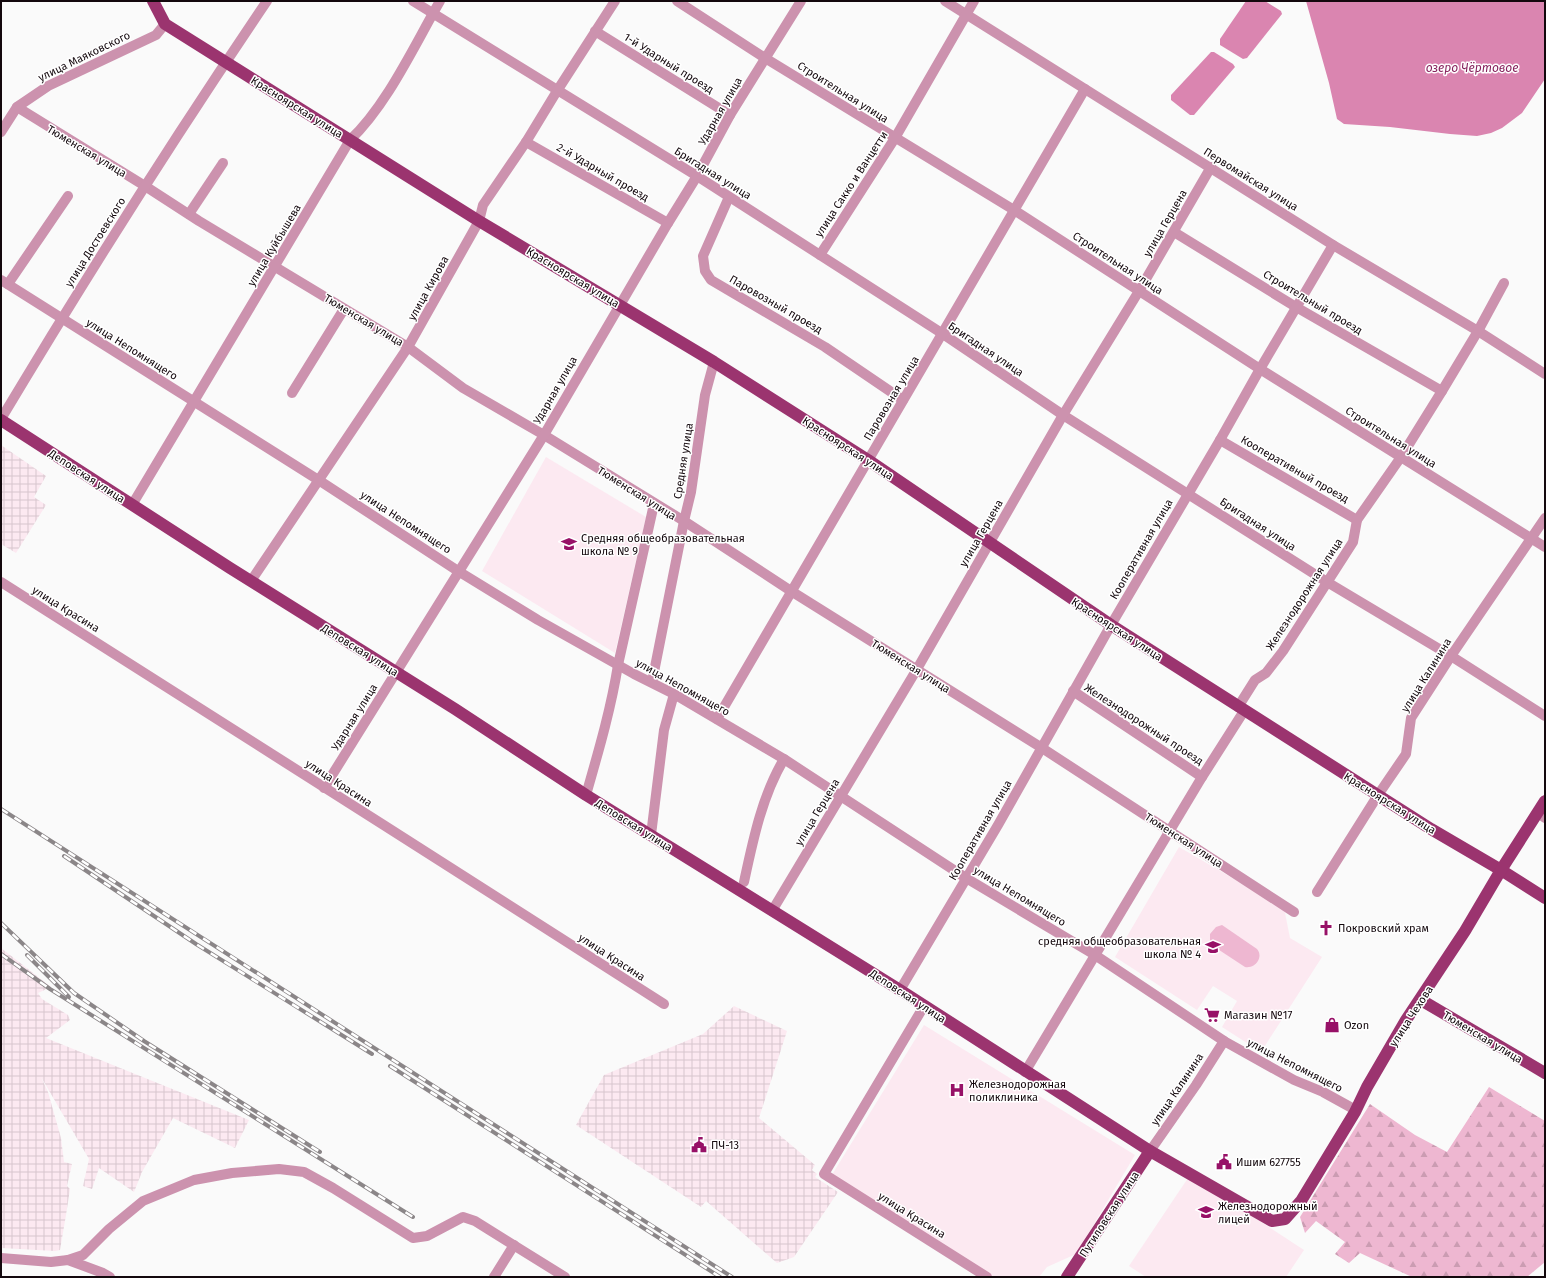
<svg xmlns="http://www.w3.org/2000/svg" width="1546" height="1278" viewBox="0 0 1546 1278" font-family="'Fira Sans',sans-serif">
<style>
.built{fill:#fce9f1}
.industrial{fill:url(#industrial-grid)}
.forest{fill:url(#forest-firs)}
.park{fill:#eeb7d1}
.water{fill:#da85b0}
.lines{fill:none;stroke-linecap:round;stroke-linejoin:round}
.minor{stroke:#cc92ae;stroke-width:10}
.major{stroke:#9b346f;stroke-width:12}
.rail-casing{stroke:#8b8688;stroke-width:4}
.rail{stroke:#fff;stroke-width:2.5;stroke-dasharray:8;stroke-linecap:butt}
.labels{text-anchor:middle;stroke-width:3;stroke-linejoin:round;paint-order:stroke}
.street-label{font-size:11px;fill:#13080d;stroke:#fff}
.poi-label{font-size:11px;fill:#13080d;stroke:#fff;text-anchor:start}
.water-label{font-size:12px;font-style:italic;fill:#86225d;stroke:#fff}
</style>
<defs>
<pattern id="industrial-grid" width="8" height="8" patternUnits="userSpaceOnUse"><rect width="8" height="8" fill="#fce9f1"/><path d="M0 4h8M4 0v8" fill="none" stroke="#d7c6cd"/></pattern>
<pattern id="forest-firs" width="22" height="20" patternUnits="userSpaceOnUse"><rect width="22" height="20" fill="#eeb7d1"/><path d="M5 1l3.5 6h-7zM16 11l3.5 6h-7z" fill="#cb9cb2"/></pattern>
</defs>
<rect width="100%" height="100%" fill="#fafafa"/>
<!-- built -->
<g class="built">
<polygon points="546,457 646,517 615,653 482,571"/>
<polygon points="1179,847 1284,908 1290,938 1322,957 1261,1052 1222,1027 1237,1001 1213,986 1197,1010 1115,957"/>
<polygon points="924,1025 1135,1155 1076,1254 1047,1267 1039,1277 989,1277 830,1178"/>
<polygon points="1190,1175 1304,1250 1286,1277 1146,1277 1129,1266"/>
</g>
<!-- industrial -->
<g class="industrial">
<polygon points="1,445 46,476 34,497 46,505 16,553 1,544"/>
<polygon points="1,948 51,987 38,993 42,999 68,1015 70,1020 46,1038 249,1120 235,1148 173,1118 142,1172 134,1192 99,1168 92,1189 83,1186 89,1159 41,1077 48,1092 61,1138 64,1162 72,1164 67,1186 70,1189 66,1215 60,1250 55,1251 1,1248"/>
<polygon points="734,1006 787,1031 759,1118 815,1165 812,1170 817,1174 815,1177 838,1192 794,1257 777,1263 706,1201 701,1207 576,1125 604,1075 703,1034"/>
</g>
<!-- forest -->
<polygon class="forest" points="1489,1087 1545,1121 1545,1262 1527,1277 1412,1277 1360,1253 1349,1263 1335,1254 1345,1242 1316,1221 1305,1233 1300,1217 1370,1104 1415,1135 1447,1152"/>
<!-- park -->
<path class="park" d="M1222 925 1257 949C1264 957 1255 969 1245 967L1210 944V934L1216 927Z"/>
<!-- water -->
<g class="water">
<polygon points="1246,1 1265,1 1281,11 1282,14 1247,58 1243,59 1220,45 1220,39"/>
<polygon points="1306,1 1545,1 1545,79 1522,113 1502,128 1491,133 1477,136 1450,134 1390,127 1344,124 1337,119 1329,83"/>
<polygon points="1211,52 1214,52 1233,64 1235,67 1194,115 1190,115 1171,100 1171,95"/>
</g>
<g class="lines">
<!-- minor -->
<g class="minor">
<polyline points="413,1 697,176 943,334 1063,415 1327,582 1451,656 1545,716"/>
<polyline points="677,1 765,58 1014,210 1260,369 1545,547"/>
<polyline points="945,1 1333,245 1478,331 1545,374"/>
<polyline points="595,31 730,115"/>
<polyline points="17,107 145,186 199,221 408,347 463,388 544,435 684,521 791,591 1042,748 1294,912"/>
<polyline points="1,132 17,107 48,86 156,35 165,24"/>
<polyline points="526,142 668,223"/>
<polyline points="729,197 703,256 705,271 711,280 825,347 903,400"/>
<polyline points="189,214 223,163"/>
<polyline points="1174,232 1296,307 1442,391"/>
<polyline points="820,255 895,138 974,1"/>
<polyline points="1,280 320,481 458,571 538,620 634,674 674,694 784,759 966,878 1095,955 1224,1041 1294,1080 1323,1092 1352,1108 1355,1112"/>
<polyline points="8,284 68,196"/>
<polyline points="292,393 344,309"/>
<path d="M1 419C86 277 174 138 267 1"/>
<polyline points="1220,440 1357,520"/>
<path d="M132 505 350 140C387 105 414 46 440 1"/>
<polyline points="251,581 408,347 479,221 483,205 526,142 557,91 615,1"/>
<path d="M1 582C223 722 443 863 664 1004"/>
<polyline points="652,682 684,521 691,492 705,395 714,362"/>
<polyline points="1073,691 1202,777"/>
<polyline points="1238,707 1255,680 1266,673 1283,651 1353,542 1357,520 1401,457 1442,391 1478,331 1504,283"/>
<polyline points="717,719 1085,89"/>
<polyline points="324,788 544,435 668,223 697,176 730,115 801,1"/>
<path d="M586 795C598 753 611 709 618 665L654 504"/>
<polyline points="1538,813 1545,818"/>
<polyline points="651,835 664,730 674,694"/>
<path d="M744 882C753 840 762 796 784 759"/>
<polyline points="1317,892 1378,795 1406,754 1411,718 1451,656 1545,518"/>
<polyline points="772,911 917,669 1063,415 1139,291 1211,167"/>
<polyline points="900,990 998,825 1111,625 1220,440 1260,369 1333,245"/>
<polyline points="924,1006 824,1174 987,1277"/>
<polyline points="1025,1072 1202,777 1244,711"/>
<polyline points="1150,1151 1196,1085 1224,1041"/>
<polyline points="1,1258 51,1262 68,1260 103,1273 110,1277"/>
<polyline points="68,1260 83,1255 109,1229 143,1201 194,1180 232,1173 279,1169 304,1172 333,1188 413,1238 427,1236 463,1217 475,1221 565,1277"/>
<polyline points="494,1277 514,1245"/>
</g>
<!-- major -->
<g class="major">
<polyline points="153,1 165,24 479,221 714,362 868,460 1111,625 1431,829 1501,870 1545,898"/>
<polyline points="1,420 230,568 455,709 586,795 900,990 1150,1151 1272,1221 1285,1219 1301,1201 1355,1112 1367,1087 1406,1020 1465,931 1501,870 1545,801"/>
<polyline points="1421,1000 1545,1073"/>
<polyline points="1067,1277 1150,1151"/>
</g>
<defs>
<g id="rail">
<polyline points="1,809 732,1277"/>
<polyline points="64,856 196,944 372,1054"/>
<polyline points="1,923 74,993 144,1041 320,1152"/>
<polyline points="1,954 50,989 413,1217"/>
<polyline points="27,955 69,997"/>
<polyline points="390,1066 720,1277"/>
</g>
</defs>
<!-- rail casing -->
<use href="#rail" class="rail-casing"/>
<!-- rail -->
<use href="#rail" class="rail"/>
</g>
<!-- icons -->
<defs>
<symbol id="school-bare" viewBox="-9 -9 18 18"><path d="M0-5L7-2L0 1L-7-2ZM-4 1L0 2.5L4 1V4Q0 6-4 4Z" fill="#971167" stroke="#fff" stroke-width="2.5" paint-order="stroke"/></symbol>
<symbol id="church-bare" viewBox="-9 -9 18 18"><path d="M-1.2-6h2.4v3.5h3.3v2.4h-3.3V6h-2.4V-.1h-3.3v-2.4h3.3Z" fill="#971167" stroke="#fff" stroke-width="2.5" paint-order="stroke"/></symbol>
<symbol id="supermarket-bare" viewBox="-9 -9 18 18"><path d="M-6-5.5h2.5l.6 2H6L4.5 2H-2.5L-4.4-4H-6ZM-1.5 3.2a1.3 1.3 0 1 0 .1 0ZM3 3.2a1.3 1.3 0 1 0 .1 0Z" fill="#971167" stroke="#fff" stroke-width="2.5" paint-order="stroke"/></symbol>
<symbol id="shop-bare" viewBox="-9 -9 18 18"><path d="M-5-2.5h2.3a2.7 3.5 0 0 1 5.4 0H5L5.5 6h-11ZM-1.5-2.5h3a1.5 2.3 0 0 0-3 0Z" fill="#971167" stroke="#fff" stroke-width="2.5" paint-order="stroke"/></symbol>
<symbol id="hospital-bare" viewBox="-9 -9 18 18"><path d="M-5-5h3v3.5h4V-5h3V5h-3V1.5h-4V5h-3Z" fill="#971167" stroke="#fff" stroke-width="2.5" paint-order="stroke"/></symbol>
<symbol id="civic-bare" viewBox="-9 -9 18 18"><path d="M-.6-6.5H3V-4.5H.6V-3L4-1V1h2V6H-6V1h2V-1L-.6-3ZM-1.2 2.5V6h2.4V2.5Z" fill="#971167" stroke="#fff" stroke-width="2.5" paint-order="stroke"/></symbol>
<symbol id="university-bare" viewBox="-9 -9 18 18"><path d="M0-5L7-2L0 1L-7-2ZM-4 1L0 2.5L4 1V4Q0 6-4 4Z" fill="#971167" stroke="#fff" stroke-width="2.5" paint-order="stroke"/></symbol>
</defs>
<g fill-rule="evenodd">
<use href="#school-bare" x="558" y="533" width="22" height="22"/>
<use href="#church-bare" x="1315" y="917" width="22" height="22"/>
<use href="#school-bare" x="1202" y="936" width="22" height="22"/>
<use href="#supermarket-bare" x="1201" y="1004" width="22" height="22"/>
<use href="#shop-bare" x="1321" y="1014" width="22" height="22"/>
<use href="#hospital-bare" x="946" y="1079" width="22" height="22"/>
<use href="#civic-bare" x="688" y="1134" width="22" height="22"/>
<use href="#civic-bare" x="1213" y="1151" width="22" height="22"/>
<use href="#university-bare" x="1195" y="1201" width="22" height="22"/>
</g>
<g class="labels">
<!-- street labels -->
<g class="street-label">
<text transform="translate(84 56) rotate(-26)" y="4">улица Маяковского</text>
<text transform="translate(669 63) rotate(32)" y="4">1-й Ударный проезд</text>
<text transform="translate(843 92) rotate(32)" y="4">Строительная улица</text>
<text transform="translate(297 107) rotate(32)" y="4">Красноярская улица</text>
<text transform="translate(720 111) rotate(-60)" y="4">Ударная улица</text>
<text transform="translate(87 151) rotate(31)" y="4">Тюменская улица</text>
<text transform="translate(603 172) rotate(30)" y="4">2-й Ударный проезд</text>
<text transform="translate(713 173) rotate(32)" y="4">Бригадная улица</text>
<text transform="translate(1251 179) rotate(32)" y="4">Первомайская улица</text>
<text transform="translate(851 184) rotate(-57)" y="4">улица Сакко и Ванцетти</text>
<text transform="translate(1165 223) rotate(-60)" y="4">улица Герцена</text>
<text transform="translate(95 242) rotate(-58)" y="4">улица Достоевского</text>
<text transform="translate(274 245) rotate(-59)" y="4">улица Куйбышева</text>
<text transform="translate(1118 263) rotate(33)" y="4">Строительная улица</text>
<text transform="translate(573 277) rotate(31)" y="4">Красноярская улица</text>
<text transform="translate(428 288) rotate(-61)" y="4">улица Кирова</text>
<text transform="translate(1313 302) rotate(31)" y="4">Строительный проезд</text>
<text transform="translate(776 304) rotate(30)" y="4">Паровозный проезд</text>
<text transform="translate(364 320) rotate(31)" y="4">Тюменская улица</text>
<text transform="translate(132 349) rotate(32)" y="4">улица Непомнящего</text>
<text transform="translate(986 349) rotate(34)" y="4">Бригадная улица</text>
<text transform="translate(555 390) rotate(-60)" y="4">Ударная улица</text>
<text transform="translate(891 398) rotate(-59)" y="4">Паровозная улица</text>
<text transform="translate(1391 437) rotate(32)" y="4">Строительная улица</text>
<text transform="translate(848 448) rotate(33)" y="4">Красноярская улица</text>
<text transform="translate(683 461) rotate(-81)" y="4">Средняя улица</text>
<text transform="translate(1295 469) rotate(30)" y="4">Кооперативный проезд</text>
<text transform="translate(87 476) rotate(33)" y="4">Деповская улица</text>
<text transform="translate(637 493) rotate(32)" y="4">Тюменская улица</text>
<text transform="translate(406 522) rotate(33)" y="4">улица Непомнящего</text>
<text transform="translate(1258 524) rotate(33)" y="4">Бригадная улица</text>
<text transform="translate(981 533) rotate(-60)" y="4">улица Герцена</text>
<text transform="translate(1141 549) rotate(-60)" y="4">Кооперативная улица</text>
<text transform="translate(1304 594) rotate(-57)" y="4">Железнодорожная улица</text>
<text transform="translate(66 609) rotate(32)" y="4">улица Красина</text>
<text transform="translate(1117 629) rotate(33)" y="4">Красноярская улица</text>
<text transform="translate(360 650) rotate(32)" y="4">Деповская улица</text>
<text transform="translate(911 666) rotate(32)" y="4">Тюменская улица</text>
<text transform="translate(1426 675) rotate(-58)" y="4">улица Калинина</text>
<text transform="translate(683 687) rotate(29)" y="4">улица Непомнящего</text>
<text transform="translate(354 717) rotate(-58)" y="4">Ударная улица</text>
<text transform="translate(1144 724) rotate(33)" y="4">Железнодорожный проезд</text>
<text transform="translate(339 783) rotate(33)" y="4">улица Красина</text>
<text transform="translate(1390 803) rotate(32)" y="4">Красноярская улица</text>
<text transform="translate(817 812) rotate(-59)" y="4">улица Герцена</text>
<text transform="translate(634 825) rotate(32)" y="4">Деповская улица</text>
<text transform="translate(980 830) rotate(-60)" y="4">Кооперативная улица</text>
<text transform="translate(1184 840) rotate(33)" y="4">Тюменская улица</text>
<text transform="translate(1020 896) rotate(31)" y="4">улица Непомнящего</text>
<text transform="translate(612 957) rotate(33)" y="4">улица Красина</text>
<text transform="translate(908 996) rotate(33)" y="4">Деповская улица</text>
<text transform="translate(1411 1016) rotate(-57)" y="4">улица Чехова</text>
<text transform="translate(1483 1037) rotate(31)" y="4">Тюменская улица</text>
<text transform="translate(1295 1065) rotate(27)" y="4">улица Непомнящего</text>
<text transform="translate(1177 1089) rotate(-56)" y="4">улица Калинина</text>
<text transform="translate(1109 1214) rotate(-57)" y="4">Путиловская улица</text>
<text transform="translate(912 1215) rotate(32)" y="4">улица Красина</text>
</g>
<!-- poi labels -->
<g class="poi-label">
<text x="581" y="542">Средняя общеобразовательная<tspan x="581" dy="13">школа № 9</tspan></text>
<text x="1338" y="932">Покровский храм</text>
<text x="1201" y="945" text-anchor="end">средняя общеобразовательная<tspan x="1201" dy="13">школа № 4</tspan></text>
<text x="1224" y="1019">Магазин №17</text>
<text x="1344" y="1029">Ozon</text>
<text x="969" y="1088">Железнодорожная<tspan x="969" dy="13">поликлиника</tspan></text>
<text x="711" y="1149">ПЧ-13</text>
<text x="1236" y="1166">Ишим 627755</text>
<text x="1218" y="1210">Железнодорожный<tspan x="1218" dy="13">лицей</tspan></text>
</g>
<!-- water labels -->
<g class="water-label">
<text x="1472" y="72">озеро Чёртовое</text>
</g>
</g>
<!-- border -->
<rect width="1546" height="1278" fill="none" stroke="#13080d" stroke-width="4"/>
</svg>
